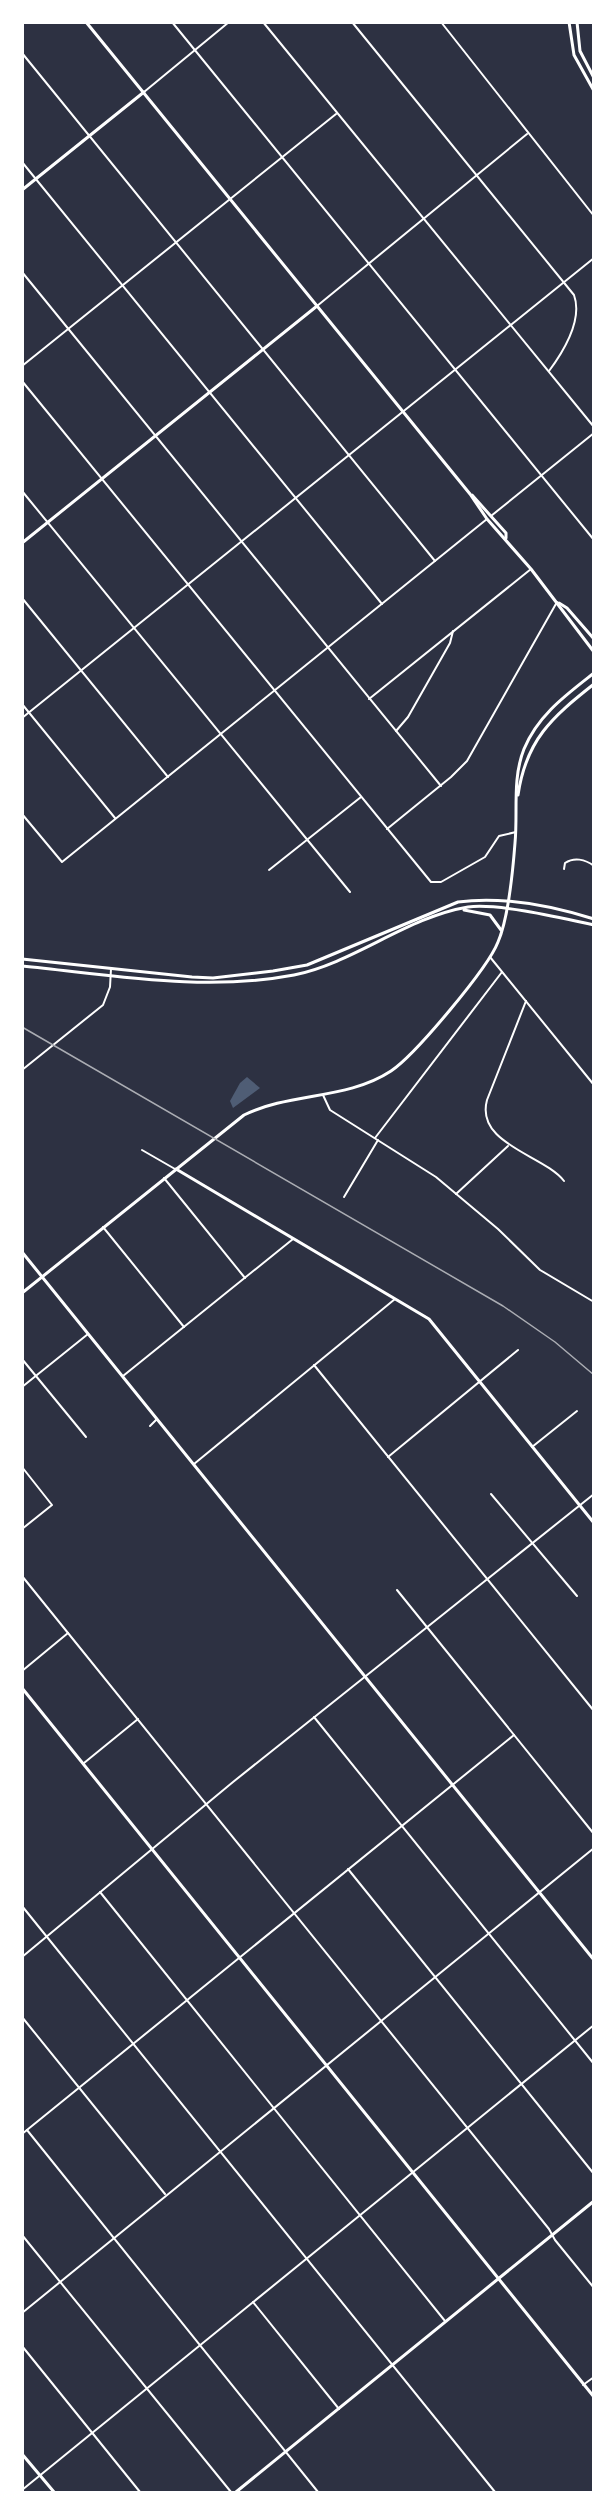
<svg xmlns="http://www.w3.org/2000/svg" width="616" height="2515" viewBox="0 0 616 2515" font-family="Bitter,serif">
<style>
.water{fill:#4f5d75}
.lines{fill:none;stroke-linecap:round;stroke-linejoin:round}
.minor{stroke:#fff;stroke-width:2}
.tertiary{stroke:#fff;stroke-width:3}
.secondary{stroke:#fff;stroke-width:3}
.rail{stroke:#abadb3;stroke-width:1.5}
</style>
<rect width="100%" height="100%" fill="#2d3142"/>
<!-- water -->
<polygon class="water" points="247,1077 260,1088 233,1108 230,1101 240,1083"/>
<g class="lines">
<!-- minor -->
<g class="minor">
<polyline points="172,22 594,540"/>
<polyline points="263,22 594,427"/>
<path d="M352 22 574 295C583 320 563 352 549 371"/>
<polyline points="441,22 594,216"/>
<polyline points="22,53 435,561"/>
<polyline points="144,92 229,22"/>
<polyline points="22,162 382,604"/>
<polyline points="22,272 441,786"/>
<polyline points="317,306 527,134"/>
<polyline points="22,366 336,114"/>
<polyline points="22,381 431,882 441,882 485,857 499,836 516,832"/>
<polyline points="22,491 350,892"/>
<polyline points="491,516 594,433"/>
<polyline points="22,598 168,777"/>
<polyline points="369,699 531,569"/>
<polyline points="22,704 115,818"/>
<polyline points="22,718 594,258"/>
<polyline points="396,731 408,717 450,643 453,631"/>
<polyline points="22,814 62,862 487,519"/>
<polyline points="387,829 451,777 467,761 557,602"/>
<path d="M564 869 565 863C574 857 585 859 594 866"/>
<polyline points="269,870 361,797"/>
<polyline points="490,957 594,1085"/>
<path d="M526 1001 487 1100C475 1144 544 1155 564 1181"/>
<polyline points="22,1070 103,1005 110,987 111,969"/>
<polyline points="323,1095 330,1110 436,1177 498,1229 540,1270 594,1302"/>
<polyline points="375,1138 502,972"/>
<polyline points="142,1150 175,1169"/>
<polyline points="164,1178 245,1278"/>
<polyline points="456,1194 508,1146"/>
<polyline points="344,1197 378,1140"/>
<polyline points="103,1227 184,1327"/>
<polyline points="22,1359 86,1437"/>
<polyline points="314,1365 594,1711"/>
<polyline points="123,1376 293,1239"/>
<polyline points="22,1387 88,1334"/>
<polyline points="150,1426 157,1419"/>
<polyline points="532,1447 577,1411"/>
<polyline points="388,1457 518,1350"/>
<polyline points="194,1464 395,1299"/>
<polyline points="22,1467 52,1505 22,1529"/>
<polyline points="491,1494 577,1596"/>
<polyline points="22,1576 549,2229 555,2240 594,2288"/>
<polyline points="397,1590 594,1834"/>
<polyline points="22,1671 68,1633"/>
<polyline points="314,1717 594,2064"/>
<polyline points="84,1763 138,1719"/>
<polyline points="348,1869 594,2174"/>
<polyline points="100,1892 445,2321"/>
<polyline points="22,1906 495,2492"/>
<polyline points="22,1957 233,1782 594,1494"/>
<polyline points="22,2017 165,2194"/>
<polyline points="27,2130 318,2492"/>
<polyline points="22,2134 514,1735"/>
<polyline points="22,2235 231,2492"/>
<polyline points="253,2302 339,2409"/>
<polyline points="22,2313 594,1848"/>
<polyline points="22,2346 140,2492"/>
<polyline points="583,2385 594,2377"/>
<polyline points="22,2490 594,2025"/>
</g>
<!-- tertiary -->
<g class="tertiary">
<polyline points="569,22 574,55 594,91"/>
<polyline points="577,22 580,51 594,78"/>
<polyline points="22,190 144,92"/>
<polyline points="22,543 317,306"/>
<path d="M518 795C526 740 552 717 594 684"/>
<polyline points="176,1169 429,1319 594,1523"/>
<polyline points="22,1252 594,1960"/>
<path d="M22 1293 244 1115C291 1092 347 1100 391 1071 415 1055 488 968 498 942 508 919 513 869 515 843 518 812 512 779 524 749 538 715 566 695 594 673"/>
<polyline points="22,2454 54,2492"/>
</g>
<!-- secondary -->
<g class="secondary">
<polyline points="86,22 470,494 487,519 531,569 594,652"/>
<polyline points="472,495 506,533 506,538"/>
<polyline points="559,603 567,608 594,639"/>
<polyline points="464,910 490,915 501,930"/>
<path d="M22 959 192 977 213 978 273 971 307 965 458 902C501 896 552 906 594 919"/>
<path d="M22 966C113 975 204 992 294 975 354 963 407 917 468 907 498 903 562 918 594 925"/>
<polyline points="22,1688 594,2397"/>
<polyline points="236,2492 594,2201"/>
</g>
<!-- rail -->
<polyline class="rail" points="22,1027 503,1306 555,1342 594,1375"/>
</g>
<!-- border -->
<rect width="616" height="2515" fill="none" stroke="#ffffff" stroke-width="48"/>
</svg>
